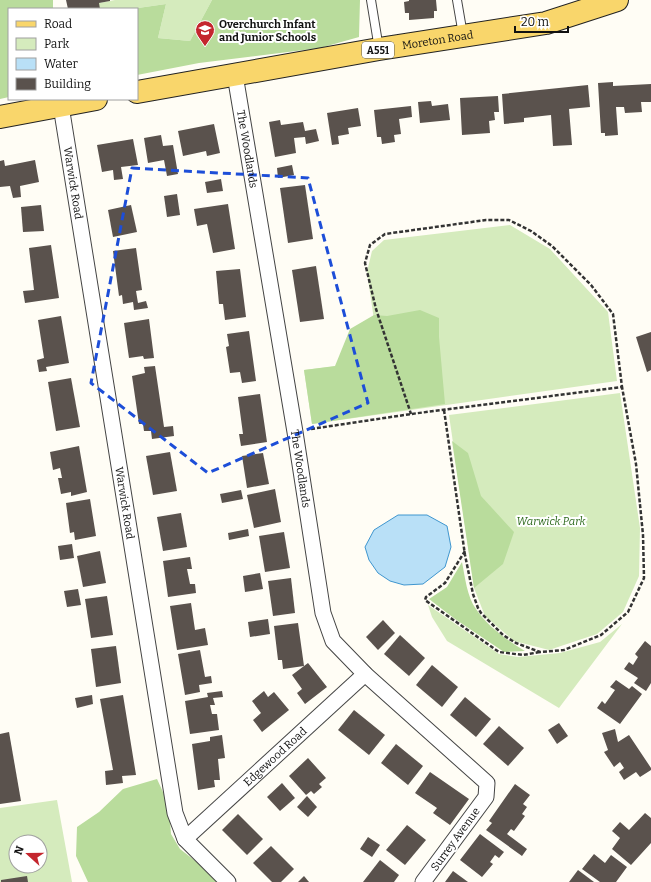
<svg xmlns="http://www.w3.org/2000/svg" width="651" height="882" viewBox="0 0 651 882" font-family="Bitter,serif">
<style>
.green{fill:#d5ebbd;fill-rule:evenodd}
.forest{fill:#b9dc9c}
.water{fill:#b9e0f7;stroke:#3f96cf}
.building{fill:#5a524d}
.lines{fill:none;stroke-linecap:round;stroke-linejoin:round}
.lane-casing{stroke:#444;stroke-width:10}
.street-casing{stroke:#444;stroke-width:17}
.primary-casing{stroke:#222;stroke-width:24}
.path{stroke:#333;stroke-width:2.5;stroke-dasharray:4 2;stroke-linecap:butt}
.lane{stroke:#fff;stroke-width:8}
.street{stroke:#fff;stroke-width:15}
.primary{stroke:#f9d66b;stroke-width:22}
.marked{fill:none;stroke:#1d4ed8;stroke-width:3;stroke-dasharray:8 5;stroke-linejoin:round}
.labels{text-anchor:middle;stroke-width:4;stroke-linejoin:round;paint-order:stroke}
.shield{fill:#fff;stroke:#585858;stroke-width:1}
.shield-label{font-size:10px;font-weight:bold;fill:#111}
.poi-label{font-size:11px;font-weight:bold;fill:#111;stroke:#fff;text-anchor:start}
.street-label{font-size:11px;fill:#111;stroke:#fff}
.park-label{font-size:11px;font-style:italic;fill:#2f6b1f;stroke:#fff}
</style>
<rect width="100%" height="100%" fill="#fffdf5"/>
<!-- green -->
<g class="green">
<polygon points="115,0 212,0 190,41 158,38 166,4 131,9 99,9 99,3"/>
<polygon points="510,225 550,249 608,312 617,381 312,424 304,370 380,361 367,272 372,251 384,240"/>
<polygon points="620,393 640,528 639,576 623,612 597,634 549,650 514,641 485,616 474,588 449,415"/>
<polygon points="428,605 499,654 518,657 560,653 600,642 622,624 559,708 447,641 432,617"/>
<path d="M57 800 72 882H0V808ZM16 842H40V866H16Z"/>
</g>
<!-- forest -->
<g class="forest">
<polygon points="0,0 53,0 53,9 9,9 9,97 0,99"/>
<polygon points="212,0 360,0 359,37 320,48 199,63 137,75 137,9 131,9 166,4 158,38 190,41"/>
<polygon points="420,310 439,318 439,337 445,404 312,424 304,370 335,366 350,329 374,315 387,316"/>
<polygon points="452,441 468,453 481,496 514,532 503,564 474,588"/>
<path d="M462 562C465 577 467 597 476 609 488 627 507 640 525 651L504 652 455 619 429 599 447 587Z"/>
<polygon points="157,779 169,805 171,834 180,849 207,870 218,882 88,882 76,856 77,827 99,812 123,789"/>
</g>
<!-- water -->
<polygon class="water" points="398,515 427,515 447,526 451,547 445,567 423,584 404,585 390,581 378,573 369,560 365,547 374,530"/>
<!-- building -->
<g class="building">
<polygon points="66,0 110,0 110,1 99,3 100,9 68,9"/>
<polygon points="409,0 436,0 437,11 434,11 434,18 409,20 409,13 405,13 404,2 409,1"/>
<polygon points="613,82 613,86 651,84 651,102 641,102 642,112 625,113 624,107 616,107 618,135 605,136 605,133 601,133 598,83"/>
<polygon points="588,85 590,107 569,109 572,145 553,146 551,115 524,118 524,122 504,124 502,94"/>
<polygon points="498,96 499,112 494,112 495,120 489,121 490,133 462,135 460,98"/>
<polygon points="431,101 432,106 448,104 450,120 420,123 418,102"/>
<polygon points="411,106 412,117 399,119 401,134 394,135 395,142 382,144 381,137 377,137 374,110"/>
<polygon points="358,108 361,126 348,128 349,134 338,136 339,144 332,145 327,113"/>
<polygon points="280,120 281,125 303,122 305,131 316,129 319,141 306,144 305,137 294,138 296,153 275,157 269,122"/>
<polygon points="214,124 220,153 207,156 206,151 183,156 178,131"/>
<polygon points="161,135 163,146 173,145 178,174 167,176 164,160 148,163 144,138"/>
<polygon points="133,139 138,165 121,167 123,179 114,180 113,170 102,172 97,145"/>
<polygon points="4,160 5,166 35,160 39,182 20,186 21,197 13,198 10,186 0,187 0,161"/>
<polygon points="292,165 294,175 278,178 277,168"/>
<polygon points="221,179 223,191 207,193 205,182"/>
<polygon points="305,185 313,239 288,243 280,188"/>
<polygon points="177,194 180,215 167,217 164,196"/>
<polygon points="228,204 235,249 213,253 207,224 197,226 194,209"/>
<polygon points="41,205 44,231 23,232 21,207"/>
<polygon points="131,205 137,232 113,237 108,210"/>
<polygon points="51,245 59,298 25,303 23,291 34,290 29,248"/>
<polygon points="136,248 142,290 136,291 138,303 146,301 148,308 134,310 133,302 123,304 122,295 119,296 113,251"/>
<polygon points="316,266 324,319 300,322 292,270"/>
<polygon points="240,269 246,317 225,320 223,304 219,304 216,271"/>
<polygon points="61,316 69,363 46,367 47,371 39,372 37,360 44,358 38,320"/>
<polygon points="149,319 154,358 144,359 143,356 129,358 124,323"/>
<polygon points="249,331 256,381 242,383 240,372 230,373 226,347 229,346 227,334"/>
<polygon points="651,332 651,370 647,372 636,337"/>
<polygon points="155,366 164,427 173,426 174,436 152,439 151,431 144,431 143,424 139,424 132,376 145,373 144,367"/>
<polygon points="71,378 80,427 56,431 48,382"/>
<polygon points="260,394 267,442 241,446 239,434 243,434 238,397"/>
<polygon points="79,446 87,492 71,496 71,492 61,494 58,478 62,478 60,468 53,470 50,452"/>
<polygon points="170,452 177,491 153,495 146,456"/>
<polygon points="263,453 269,484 247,488 242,456"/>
<polygon points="275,489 281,522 254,528 247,495"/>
<polygon points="241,490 243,499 222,503 220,494"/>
<polygon points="90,499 96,536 75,540 74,532 70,533 66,503"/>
<polygon points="181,513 187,547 163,551 157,517"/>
<polygon points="248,529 249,536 229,540 228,533"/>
<polygon points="284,532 290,568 265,572 259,536"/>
<polygon points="72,544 74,558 60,560 58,546"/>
<polygon points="100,551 106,583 83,587 77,556"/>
<polygon points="190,557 192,569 187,569 190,584 195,584 196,593 168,597 163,561"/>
<polygon points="260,573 263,589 245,592 243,576"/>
<polygon points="291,578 295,613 273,616 268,581"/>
<polygon points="78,589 81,605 67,607 64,591"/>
<polygon points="107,596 113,635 91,638 85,599"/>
<polygon points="191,603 195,630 205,628 208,645 177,650 170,606"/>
<polygon points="268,619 270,634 250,637 248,622"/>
<polygon points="383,620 395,633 378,650 366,637"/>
<polygon points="298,623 304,666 308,663 327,687 305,704 297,693 302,689 292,675 304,666 283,669 282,660 278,660 274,626"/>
<polygon points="400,635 425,658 409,676 384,654"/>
<polygon points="645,641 651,646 651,683 646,691 634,683 638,678 624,669 629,662 633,665 638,657 635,654"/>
<polygon points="116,646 121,683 96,687 91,649"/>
<polygon points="200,650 205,677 211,676 212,683 199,685 200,692 185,695 178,654"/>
<polygon points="432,665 458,687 442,707 416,685"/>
<polygon points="616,680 629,689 632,686 642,694 620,724 597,708 602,701 605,704 615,690 610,687"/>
<polygon points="222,691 223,697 213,698 215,705 210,705 212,714 217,714 219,730 190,734 185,701 208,697 207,693"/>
<polygon points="264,691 268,697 274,692 289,710 262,732 253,720 261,713 252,701"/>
<polygon points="92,695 93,704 77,708 75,698"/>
<polygon points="123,695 136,775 122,776 123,783 106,785 105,771 113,770 100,699"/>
<polygon points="465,697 491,719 476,737 450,715"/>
<polygon points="354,710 385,735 369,755 338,730"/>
<polygon points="559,723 568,736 557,744 548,730"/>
<polygon points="499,726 524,748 508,766 483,744"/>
<polygon points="615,729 618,742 629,735 651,768 651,770 640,777 636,772 624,780 619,772 624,768 620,762 614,767 604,752 608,750 602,733"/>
<polygon points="9,732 21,801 0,804 0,734"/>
<polygon points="222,735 225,758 218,759 220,780 214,780 215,787 198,790 192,744 210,741 210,737"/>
<polygon points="396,744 423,766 408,785 381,763"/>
<polygon points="308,758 326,778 319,784 322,787 314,794 311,791 306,795 289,776"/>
<polygon points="430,772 469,799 450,825 433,813 437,808 415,793"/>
<polygon points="282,783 295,798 280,811 267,797"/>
<polygon points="515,784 530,795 523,804 527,807 522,814 525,816 514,831 511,829 507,834 527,849 522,856 486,830 492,823 489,821"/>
<polygon points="307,796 317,807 308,817 297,807"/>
<polygon points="645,813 651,818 651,843 631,865 612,849 620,838 612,831 620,822 629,830"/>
<polygon points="238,814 263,839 247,855 222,830"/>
<polygon points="407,825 426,840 405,865 386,850"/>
<polygon points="480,834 504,852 499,858 495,855 490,862 493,864 482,877 460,860"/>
<polygon points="368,837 380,845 372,857 360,849"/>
<polygon points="271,846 294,869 281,882 272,882 253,863"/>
<polygon points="594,854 605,863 611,855 627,867 616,882 600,882 582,869"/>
<polygon points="380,860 399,875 394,882 363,882"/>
<polygon points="578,870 594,882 569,882"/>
<polygon points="453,871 468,882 445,882"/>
<polygon points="27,876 28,882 1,882 1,880"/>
<polygon points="304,876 309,882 298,882"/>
</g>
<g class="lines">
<defs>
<g id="lane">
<polyline points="371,0 379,49"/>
<polyline points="457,0 463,35"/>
</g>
<g id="street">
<path id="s1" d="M235 75 295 432 323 613 333 641 365 674 487 783 486 797 423 882"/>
<path id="s2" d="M61 106 175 813 185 839 228 882"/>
<path id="s3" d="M185 839 365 674"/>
</g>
<g id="primary">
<path id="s4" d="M137 92 379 49 546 23 617 0"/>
<polyline points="0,117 96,99"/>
</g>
</defs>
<!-- lane casing -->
<use href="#lane" class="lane-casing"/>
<!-- street casing -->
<use href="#street" class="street-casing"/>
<!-- primary casing -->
<use href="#primary" class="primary-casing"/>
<!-- path -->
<g class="path">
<polyline points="444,410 465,555 473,594 478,608 481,613 503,635 516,643 540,652 564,650 601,635 628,612 644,578 643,535 636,464 622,387"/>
<polyline points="311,429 411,414 622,387 613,314 591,285 552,246 531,231 509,220 486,220 385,234 370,245 365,263 376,309 411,414"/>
<polyline points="465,551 445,583 426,597 425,600 499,652 523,655 540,652"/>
</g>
<!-- lane -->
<use href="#lane" class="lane"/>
<!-- street -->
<use href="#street" class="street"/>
<!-- primary -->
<use href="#primary" class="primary"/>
</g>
<!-- marked area -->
<path class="marked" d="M132 168 308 178 368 403 208 473 91 383Z"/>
<!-- icons -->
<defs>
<symbol id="school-pin" viewBox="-11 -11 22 30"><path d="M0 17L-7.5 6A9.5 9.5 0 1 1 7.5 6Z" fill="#c4262e" stroke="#fff"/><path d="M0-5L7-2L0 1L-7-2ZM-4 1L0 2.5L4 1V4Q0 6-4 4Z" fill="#fff"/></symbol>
</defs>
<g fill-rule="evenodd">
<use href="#school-pin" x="194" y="19" width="22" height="30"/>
</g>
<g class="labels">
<!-- shield labels -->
<rect class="shield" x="362" y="42" width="32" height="16" rx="3"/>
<g class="shield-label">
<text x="378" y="54">A551</text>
</g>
<!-- poi labels -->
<g class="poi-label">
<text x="219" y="28">Overchurch Infant<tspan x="219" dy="13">and Junior Schools</tspan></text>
</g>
<!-- street labels -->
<g class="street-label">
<text dy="4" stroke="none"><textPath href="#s4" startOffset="305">Moreton Road</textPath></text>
<text dy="4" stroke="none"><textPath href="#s1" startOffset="75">The Woodlands</textPath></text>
<text dy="4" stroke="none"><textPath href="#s2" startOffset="78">Warwick Road</textPath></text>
<text dy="4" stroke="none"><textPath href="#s1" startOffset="399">The Woodlands</textPath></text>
<text dy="4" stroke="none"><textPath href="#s2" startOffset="402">Warwick Road</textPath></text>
<text dy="4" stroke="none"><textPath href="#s3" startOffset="122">Edgewood Road</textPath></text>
<text transform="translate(455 839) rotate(-54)" y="4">Surrey Avenue</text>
</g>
<!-- park labels -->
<g class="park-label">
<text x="551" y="525">Warwick Park</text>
</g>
</g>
<!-- legend -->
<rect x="8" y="8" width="130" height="92" fill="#ffffff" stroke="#a0a0a0"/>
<rect x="16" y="21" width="20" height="6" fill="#f9d66b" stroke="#a0a0a0"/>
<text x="44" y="28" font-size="12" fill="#111111">Road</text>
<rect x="16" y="38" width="20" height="12" fill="#d5ebbd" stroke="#a0a0a0"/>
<text x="44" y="48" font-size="12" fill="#111111">Park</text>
<rect x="16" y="58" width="20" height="12" fill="#b9e0f7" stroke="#a0a0a0"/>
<text x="44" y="68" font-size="12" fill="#111111">Water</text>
<rect x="16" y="78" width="20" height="12" fill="#5a524d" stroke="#a0a0a0"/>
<text x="44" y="88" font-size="12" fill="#111111">Building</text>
<!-- north arrow -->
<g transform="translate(28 854) rotate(291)"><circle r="19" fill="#ffffff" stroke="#a0a0a0"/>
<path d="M0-3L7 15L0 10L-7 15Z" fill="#c4262e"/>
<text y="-6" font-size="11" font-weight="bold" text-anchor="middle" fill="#111111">N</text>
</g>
<!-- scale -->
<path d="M515 26v6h53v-6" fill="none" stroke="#111111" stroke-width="2"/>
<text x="521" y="26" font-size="12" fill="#111111" stroke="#ffffff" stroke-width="3" paint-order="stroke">20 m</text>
</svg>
